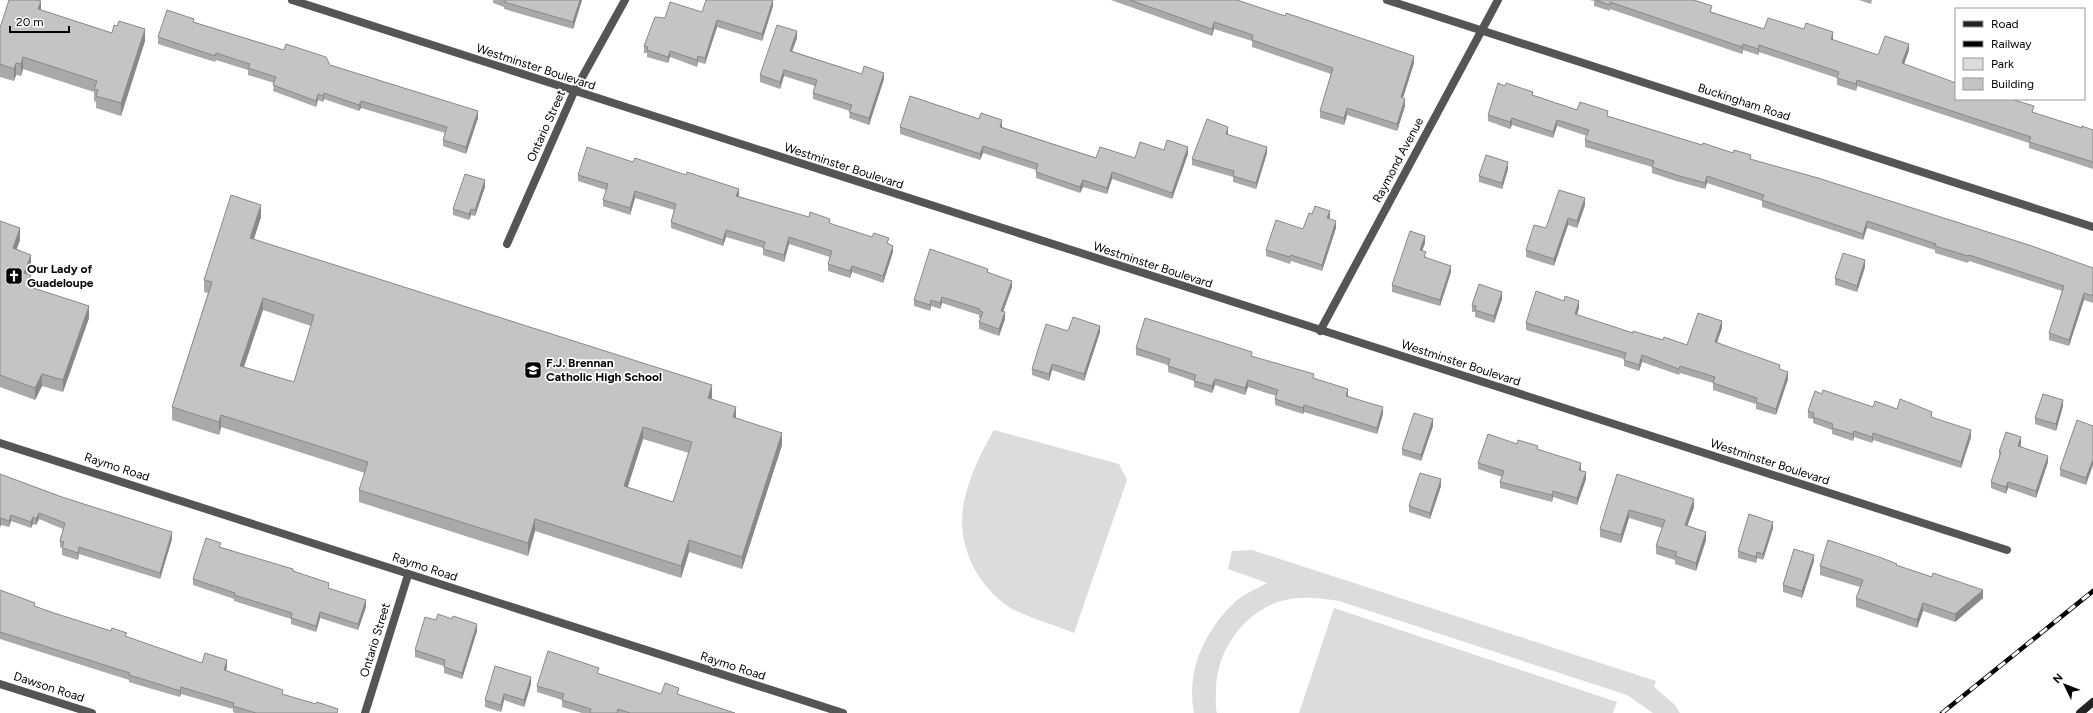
<svg xmlns="http://www.w3.org/2000/svg" width="2093" height="713" viewBox="0 0 2093 713" font-family="Figtree,sans-serif">
<style>
.green{fill:#dcdcdc}
.lines{fill:none;stroke-linecap:round;stroke-linejoin:round}
.street{stroke:#555;stroke-width:8}
.secondary{stroke:#222;stroke-width:8}
.rail-casing{stroke:#000;stroke-width:4.5}
.rail{stroke:#fff;stroke-width:3;stroke-dasharray:9;stroke-linecap:butt}
.wall{fill:#a9a9a9;fill-rule:evenodd}
.shaded-wall{fill:#898989}
.building{fill:#c4c4c4;stroke:#898989;fill-rule:evenodd}
.labels{text-anchor:middle;stroke-width:3.5;stroke-linejoin:round;paint-order:stroke}
.street-label{font-size:12px;fill:#000;stroke:#fff}
.poi-label{font-size:12px;font-weight:bold;fill:#000;stroke:#fff;text-anchor:start}
</style>
<rect width="100%" height="100%" fill="#fff"/>
<!-- green -->
<g class="green">
<path d="M994 430 1119 464 1127 480 1074 633C1057 626 1023 616 1009 607 981 588 962 555 962 521 962 492 979 455 994 430Z"/>
<path d="M1252 550 1656 681 1654 687 1675 705 1680 713H1653L1627 695 1339 601C1318 598 1296 595 1275 603 1239 618 1216 654 1216 692 1216 699 1215 706 1217 713H1194C1186 671 1204 631 1235 602 1243 594 1257 589 1267 583L1228 569 1232 551Z"/>
<polygon points="1334,608 1617,702 1613,713 1299,713"/>
</g>
<g class="lines">
<!-- street -->
<g class="street">
<polyline points="292,0 2007,550"/>
<polyline points="1387,0 2093,227"/>
<polyline points="507,244 574,92 625,0"/>
<polyline points="1320,331 1498,0"/>
<polyline points="0,443 843,713"/>
<polyline points="0,684 92,713"/>
<polyline points="365,713 408,575"/>
</g>
<!-- secondary -->
<polyline class="secondary" points="2080,713 2093,702"/>
<defs>
<polyline id="rail" points="1942,713 2093,591"/>
</defs>
<!-- rail casing -->
<use href="#rail" class="rail-casing"/>
<!-- rail -->
<use href="#rail" class="rail"/>
</g>
<!-- wall -->
<g class="wall">
<polygon points="39,0 41,10 112,33 145,41 121,116 96,108 96,102 94,101 94,92 23,69 21,76 16,75 14,81 0,77 0,28"/>
<polygon points="493,0 582,0 573,29 504,9 504,7 493,3"/>
<polygon points="1111,0 1237,0 1414,63 1403,98 1405,106 1397,131 1347,115 1344,125 1320,118 1320,111 1331,74 1252,47 1252,41 1214,29 1212,36"/>
<polygon points="1589,0 1694,0 1712,12 1764,29 1833,39 1833,40 1878,55 1909,50 1904,64 1956,99 2017,99 2016,101 2034,113 2082,128 2093,130 2093,169 2029,148 2029,143 1857,86 1856,91 1837,85 1837,78 1759,52 1758,55 1743,50 1742,54 1610,9 1610,11 1594,6 1594,1"/>
<polygon points="1859,0 1872,0 1871,4"/>
<polygon points="773,6 762,41 717,27 705,64 698,62 697,67 670,57 668,63 647,57 647,53 644,53 644,46 665,18 702,12"/>
<polygon points="194,22 330,65 478,118 466,154 443,146 443,140 445,133 361,108 359,111 324,99 323,102 318,100 316,107 273,91 274,83 248,75 248,70 216,60 215,62 158,44 158,37"/>
<polygon points="797,38 792,51 862,74 884,79 869,125 849,118 850,111 813,99 813,93 815,86 784,76 780,89 760,82 760,75"/>
<polygon points="1505,86 1577,110 1608,116 1702,145 1751,159 2093,268 2093,303 2084,300 2069,346 2049,340 2049,333 2062,291 1969,261 1968,263 1935,253 1935,250 1867,228 1863,240 1762,207 1762,201 1707,183 1705,189 1676,181 1652,173 1652,167 1585,147 1585,140 1587,136 1557,126 1553,138 1512,125 1510,129 1488,121 1488,115"/>
<polygon points="900,127 1002,127 1096,158 1135,158 1164,150 1188,154 1172,199 1112,179 1107,194 1083,187 1080,193 1036,178 1036,170 983,153 980,160 900,134"/>
<polygon points="1228,133 1227,134 1267,153 1256,189 1233,182 1233,177 1192,165 1192,159"/>
<polygon points="633,162 739,195 738,196 830,224 889,244 893,252 883,283 852,272 850,278 828,271 828,264 830,257 789,244 784,262 763,255 763,248 726,237 723,246 671,228 671,222 674,210 635,198 630,215 603,206 603,200 606,190 578,181 578,175"/>
<polygon points="1508,169 1502,189 1479,182 1479,176"/>
<polygon points="485,187 475,216 471,215 469,220 453,215 453,209"/>
<polygon points="1585,205 1577,228 1568,225 1554,266 1526,257 1526,250 1546,228"/>
<path d="M261 217 254 239 712 397 711 399 736 418 782 445 742 569 689 552 681 578 535 531 528 556 359 502V490L365 473 221 427 219 435 172 420V407L208 293 204 292V280ZM263 310 311 326 294 382 244 367ZM643 439 689 453 673 502 627 488Z"/>
<polygon points="1330,217 1329,219 1336,228 1322,271 1291,261 1290,264 1266,256 1266,250 1303,229"/>
<polygon points="0,221 20,240 16,250 31,267 28,274 31,288 89,318 63,392 42,386 35,400 0,387"/>
<polygon points="1425,243 1422,251 1426,257 1451,272 1440,306 1392,292 1392,285"/>
<polygon points="1865,267 1857,292 1835,285 1835,278"/>
<polygon points="988,272 1012,287 1003,312 1005,319 999,336 979,329 979,322 981,318 979,318 979,315 942,303 940,309 931,306 930,311 914,306 914,300"/>
<polygon points="1502,299 1494,323 1475,317 1475,312 1472,312 1472,305"/>
<polygon points="1579,308 1577,315 1633,333 1663,340 1687,345 1722,328 1717,342 1780,370 1788,379 1776,415 1756,409 1756,404 1713,390 1713,383 1680,373 1679,375 1642,362 1639,371 1624,366 1624,359 1526,330 1526,323"/>
<polygon points="1068,331 1100,332 1084,381 1052,370 1049,381 1032,375 1032,369"/>
<polygon points="1136,348 1252,356 1314,378 1383,414 1377,434 1304,412 1303,414 1275,405 1275,399 1276,396 1248,387 1245,395 1215,385 1212,393 1194,387 1194,381 1168,372 1168,365 1136,355"/>
<polygon points="1822,394 1873,407 1897,409 1932,418 1971,437 1961,468 1873,440 1872,443 1854,437 1853,441 1832,434 1832,430 1813,423 1813,419 1808,418 1808,411"/>
<polygon points="2063,406 2056,431 2035,424 2035,418"/>
<polygon points="1433,426 1421,461 1402,455 1402,449"/>
<polygon points="2093,426 2086,485 2060,476 2060,469"/>
<polygon points="1517,444 1538,450 1581,469 1581,471 1586,479 1577,505 1553,497 1552,502 1500,488 1500,482 1502,477 1478,469 1478,463"/>
<polygon points="2021,444 2021,446 2048,462 2036,498 2008,488 2006,494 1991,488 1991,482 1999,458 1999,452"/>
<polygon points="0,474 172,539 160,579 79,554 78,560 62,555 62,548 60,547 60,541 63,529 39,519 36,525 33,524 31,528 11,521 9,527 1,525"/>
<polygon points="1617,474 1694,507 1687,526 1706,540 1696,571 1675,564 1675,560 1656,554 1656,546 1662,528 1629,518 1621,543 1600,537 1600,529"/>
<polygon points="1441,486 1430,519 1409,512 1409,506"/>
<polygon points="1773,528 1763,560 1757,558 1756,563 1738,558 1738,551"/>
<polygon points="221,547 293,572 366,607 358,630 320,618 316,632 291,624 291,619 234,601 234,599 193,585 193,579"/>
<polygon points="1814,561 1802,598 1783,592 1783,585"/>
<polygon points="1820,566 1897,566 1983,598 1955,622 1923,611 1917,628 1856,607 1856,598 1860,587 1820,575"/>
<polygon points="0,590 35,607 54,613 127,637 202,663 227,667 226,670 283,694 338,713 235,713 233,712 233,709 181,694 180,697 152,689 129,682 129,680 0,639"/>
<polygon points="436,620 477,631 462,679 444,673 444,666 415,657 415,650"/>
<polygon points="599,674 661,694 679,695 735,713 582,713 562,707 562,700 537,692 537,686"/>
<polygon points="531,684 524,707 504,700 501,712 485,707 485,700"/>
</g>
<!-- shaded-wall -->
<g class="shaded-wall">
<polygon points="580,0 582,0 573,29 573,22"/>
<polygon points="773,0 773,6 762,41 762,34"/>
<polygon points="41,1 41,13 38,9"/>
<polygon points="717,20 717,27 705,64 705,58"/>
<polygon points="1214,22 1214,29 1212,36 1212,29"/>
<polygon points="145,29 145,41 121,116 121,103"/>
<polygon points="797,31 797,38 790,57 790,51"/>
<polygon points="1833,32 1833,39 1831,46 1831,39"/>
<polygon points="1743,44 1743,50 1742,54 1742,47"/>
<polygon points="1909,44 1909,50 1902,70 1902,63"/>
<polygon points="1759,45 1759,52 1758,55 1758,49"/>
<polygon points="670,51 670,57 668,63 668,57"/>
<polygon points="698,56 698,62 697,67 697,60"/>
<polygon points="1414,56 1414,63 1401,104 1401,97"/>
<polygon points="23,57 23,69 21,76 21,64"/>
<polygon points="16,63 16,75 14,81 14,69"/>
<polygon points="784,70 784,76 780,89 780,82"/>
<polygon points="884,73 884,79 869,125 869,118"/>
<polygon points="1857,80 1857,86 1856,91 1856,84"/>
<polygon points="324,93 324,99 323,102 323,96"/>
<polygon points="318,94 318,100 316,107 316,101"/>
<polygon points="1405,99 1405,106 1397,131 1397,124"/>
<polygon points="361,101 361,108 359,111 359,105"/>
<polygon points="1347,108 1347,115 1344,125 1344,118"/>
<polygon points="478,111 478,118 466,154 466,147"/>
<polygon points="1512,118 1512,125 1510,129 1510,122"/>
<polygon points="1002,120 1002,127 1000,133 1000,127"/>
<polygon points="1557,120 1557,126 1553,138 1553,132"/>
<polygon points="1228,127 1228,133 1226,140 1226,134"/>
<polygon points="983,146 983,153 980,160 980,154"/>
<polygon points="1188,147 1188,154 1172,199 1172,193"/>
<polygon points="1267,147 1267,153 1256,189 1256,183"/>
<polygon points="1508,162 1508,169 1502,189 1502,183"/>
<polygon points="1112,172 1112,179 1107,194 1107,188"/>
<polygon points="1707,176 1707,183 1705,189 1705,183"/>
<polygon points="485,180 485,187 475,216 475,210"/>
<polygon points="1083,180 1083,187 1080,193 1080,187"/>
<polygon points="739,189 739,195 736,202 736,196"/>
<polygon points="635,191 635,198 630,215 630,208"/>
<polygon points="1585,198 1585,205 1577,228 1577,221"/>
<polygon points="261,205 261,217 250,250 250,238"/>
<polygon points="471,209 471,215 469,220 469,214"/>
<polygon points="1330,211 1330,217 1327,225 1327,218"/>
<polygon points="1568,218 1568,225 1554,266 1554,259"/>
<polygon points="1336,221 1336,228 1322,271 1322,265"/>
<polygon points="1867,221 1867,228 1863,240 1863,234"/>
<polygon points="20,228 20,240 13,260 13,248"/>
<polygon points="726,230 726,237 723,246 723,240"/>
<polygon points="1425,236 1425,243 1420,257 1420,250"/>
<polygon points="789,237 789,244 784,262 784,255"/>
<polygon points="893,246 893,252 883,283 883,276"/>
<polygon points="31,255 31,267 24,285 24,273"/>
<polygon points="1865,260 1865,267 1857,292 1857,286"/>
<polygon points="852,266 852,272 850,278 850,271"/>
<polygon points="1451,266 1451,272 1440,306 1440,300"/>
<polygon points="31,275 31,287 27,286"/>
<polygon points="1012,281 1012,287 1001,317 1001,311"/>
<polygon points="1502,292 1502,299 1494,323 1494,316"/>
<polygon points="2084,293 2084,300 2069,346 2069,340"/>
<polygon points="942,297 942,303 940,309 940,303"/>
<polygon points="263,298 263,310 240,378 240,366"/>
<polygon points="931,300 931,306 930,311 930,305"/>
<polygon points="1579,301 1579,308 1575,321 1575,314"/>
<polygon points="89,306 89,318 63,392 63,380"/>
<polygon points="1005,312 1005,319 999,336 999,329"/>
<polygon points="1722,321 1722,328 1715,348 1715,342"/>
<polygon points="1100,326 1100,332 1084,381 1084,374"/>
<polygon points="1642,355 1642,362 1639,371 1639,365"/>
<polygon points="1052,364 1052,370 1049,381 1049,374"/>
<polygon points="1788,372 1788,379 1776,415 1776,409"/>
<polygon points="42,374 42,386 35,400 35,388"/>
<polygon points="1215,379 1215,385 1212,393 1212,386"/>
<polygon points="1248,380 1248,387 1245,395 1245,388"/>
<polygon points="712,385 712,397 708,410 708,398"/>
<polygon points="1348,389 1348,396 1346,402 1346,396"/>
<polygon points="2063,400 2063,406 2056,431 2056,424"/>
<polygon points="1304,405 1304,412 1303,414 1303,408"/>
<polygon points="736,407 736,419 733,417"/>
<polygon points="1383,407 1383,414 1377,434 1377,428"/>
<polygon points="221,415 221,427 219,435 219,422"/>
<polygon points="1433,419 1433,426 1421,461 1421,455"/>
<polygon points="643,427 643,439 624,499 624,486"/>
<polygon points="1971,430 1971,437 1961,468 1961,462"/>
<polygon points="1854,431 1854,437 1853,441 1853,434"/>
<polygon points="782,433 782,445 742,569 742,557"/>
<polygon points="1873,433 1873,440 1872,443 1872,437"/>
<polygon points="2021,437 2021,444 2018,452 2018,446"/>
<polygon points="2048,456 2048,462 2036,498 2036,491"/>
<polygon points="2093,459 2093,465 2086,485 2086,478"/>
<polygon points="1581,463 1581,469 1579,477 1579,470"/>
<polygon points="1586,472 1586,479 1577,505 1577,498"/>
<polygon points="1441,479 1441,486 1430,519 1430,513"/>
<polygon points="2008,482 2008,488 2006,494 2006,487"/>
<polygon points="1553,491 1553,497 1552,502 1552,495"/>
<polygon points="1694,499 1694,507 1685,533 1685,525"/>
<polygon points="1629,510 1629,518 1621,543 1621,535"/>
<polygon points="39,513 39,519 36,525 36,519"/>
<polygon points="11,515 11,521 9,527 9,521"/>
<polygon points="33,517 33,524 31,528 31,522"/>
<polygon points="1,518 1,525 0,528 0,522"/>
<polygon points="535,519 535,531 528,556 528,543"/>
<polygon points="1773,522 1773,528 1763,560 1763,554"/>
<polygon points="172,532 172,539 160,579 160,573"/>
<polygon points="1706,532 1706,540 1696,571 1696,563"/>
<polygon points="689,540 689,552 681,578 681,566"/>
<polygon points="79,547 79,554 78,560 78,553"/>
<polygon points="1757,552 1757,558 1756,563 1756,557"/>
<polygon points="1814,555 1814,561 1802,598 1802,591"/>
<polygon points="1983,590 1983,598 1955,622 1955,614"/>
<polygon points="366,600 366,607 358,630 358,624"/>
<polygon points="1923,603 1923,611 1917,628 1917,620"/>
<polygon points="320,612 320,618 316,632 316,626"/>
<polygon points="477,624 477,631 462,679 462,673"/>
<polygon points="227,660 227,667 224,676 224,670"/>
<polygon points="531,677 531,684 524,707 524,700"/>
<polygon points="181,687 181,694 180,697 180,691"/>
<polygon points="504,694 504,700 501,712 501,705"/>
</g>
<!-- building -->
<g class="building">
<polygon points="9,0 37,0 41,1 38,9 112,33 114,25 117,26 119,21 145,29 121,103 96,96 98,90 94,89 97,81 23,57 21,64 16,63 14,69 0,64 0,28"/>
<polygon points="505,0 580,0 573,22 504,2"/>
<polygon points="706,0 773,0 762,34 717,20 705,58 698,56 697,60 670,51 668,57 647,50 648,47 644,46 655,17 665,18 670,2 702,12"/>
<polygon points="1130,0 1237,0 1285,16 1286,13 1414,56 1401,97 1405,99 1397,124 1347,108 1344,118 1320,111 1333,68 1252,40 1253,35 1214,22 1212,29"/>
<polygon points="1595,0 1694,0 1712,6 1710,12 1764,29 1768,18 1804,29 1806,23 1833,32 1831,39 1878,55 1885,36 1909,44 1902,63 1956,83 1956,99 2014,99 2014,100 2034,106 2032,112 2082,128 2082,126 2093,130 2093,162 2029,142 2031,137 1857,80 1856,84 1837,78 1839,72 1759,45 1758,49 1743,44 1742,47 1610,2 1610,5"/>
<polygon points="167,10 194,19 193,22 251,40 284,50 286,44 326,57 330,65 478,111 466,147 443,140 447,127 361,101 359,105 324,93 323,96 318,94 316,101 273,85 276,77 248,68 250,64 216,53 215,56 158,37"/>
<polygon points="777,25 797,31 790,51 862,74 864,66 884,73 869,118 849,112 852,105 813,93 817,80 784,70 780,82 760,75"/>
<polygon points="1498,83 1505,86 1506,83 1533,92 1532,95 1577,110 1580,102 1608,111 1607,116 1702,145 1703,143 1733,153 1734,150 1751,155 1750,159 1818,178 2032,246 2093,268 2093,296 2084,293 2069,340 2049,333 2064,286 1969,255 1968,256 1935,246 1936,244 1867,221 1863,234 1762,200 1764,195 1707,176 1705,183 1676,175 1652,167 1654,161 1585,140 1589,130 1557,120 1553,132 1512,118 1510,122 1488,115"/>
<polygon points="910,96 979,119 981,113 1002,120 1000,127 1096,158 1100,147 1135,158 1140,142 1164,150 1167,140 1188,147 1172,193 1112,172 1107,188 1083,180 1080,187 1036,172 1038,164 983,146 980,154 900,127"/>
<polygon points="1207,119 1228,127 1226,134 1267,147 1256,183 1233,176 1234,171 1192,159"/>
<polygon points="587,147 633,162 635,158 686,175 687,172 739,189 736,196 809,217 810,212 830,219 829,223 872,237 874,233 889,238 887,243 893,246 883,276 852,266 850,271 828,264 832,251 789,237 784,255 763,249 765,242 726,230 723,240 671,222 676,204 635,191 630,208 603,200 608,184 578,175"/>
<polygon points="1486,155 1508,162 1502,183 1479,176"/>
<polygon points="465,174 485,180 475,210 471,209 469,214 453,209"/>
<polygon points="1559,190 1585,198 1577,221 1568,218 1554,259 1526,250 1534,225 1546,228"/>
<path d="M231 195 261 205 250 238 712 385 708 398 736 407 733 417 782 433 742 557 689 540 681 566 535 519 528 543 359 490 368 462 221 415 219 422 172 407 212 282 204 280ZM263 298 314 315 294 382 240 366ZM643 427 692 442 673 502 624 486Z"/>
<polygon points="1315,206 1330,211 1327,218 1336,221 1322,265 1291,255 1290,257 1266,250 1276,220 1303,229 1309,213 1312,214"/>
<polygon points="0,221 20,228 13,248 31,255 24,273 31,275 27,286 89,306 63,380 42,374 35,388 0,375"/>
<polygon points="1410,231 1425,236 1420,250 1426,252 1424,257 1451,266 1440,300 1392,285"/>
<polygon points="930,249 988,269 987,272 1012,281 1001,311 1005,312 999,329 979,322 983,312 979,311 980,309 942,297 940,303 931,300 930,305 914,300"/>
<polygon points="1843,253 1865,260 1857,286 1835,278"/>
<polygon points="1479,284 1502,292 1494,316 1475,310 1476,306 1472,305"/>
<polygon points="1536,291 1564,301 1565,296 1579,301 1575,314 1633,333 1633,331 1663,340 1664,337 1687,345 1698,313 1722,321 1715,342 1780,365 1779,369 1788,372 1776,409 1756,402 1757,398 1713,383 1715,377 1680,366 1679,369 1642,355 1639,365 1624,360 1626,353 1526,323"/>
<polygon points="1073,317 1100,326 1084,374 1052,364 1049,374 1032,369 1046,324 1068,331"/>
<polygon points="1145,318 1252,352 1251,356 1314,374 1313,378 1348,389 1346,396 1383,407 1377,428 1304,405 1303,408 1275,399 1278,390 1248,380 1245,388 1215,379 1212,386 1194,381 1196,375 1168,366 1170,359 1136,348"/>
<polygon points="1823,390 1873,407 1875,401 1897,409 1900,399 1932,412 1931,417 1971,430 1961,462 1873,433 1872,437 1854,431 1853,434 1832,428 1833,424 1813,417 1814,413 1808,411 1815,391 1822,394"/>
<polygon points="2043,394 2063,400 2056,424 2035,418"/>
<polygon points="1414,413 1433,419 1421,455 1402,449"/>
<polygon points="2077,420 2093,426 2093,459 2086,478 2060,469"/>
<polygon points="2006,432 2021,437 2018,446 2048,456 2036,491 2008,482 2006,487 1991,482 2001,452 1999,452"/>
<polygon points="1488,434 1517,444 1518,440 1538,446 1537,449 1581,463 1579,470 1586,472 1577,498 1553,491 1552,495 1500,482 1504,471 1478,463"/>
<polygon points="1420,473 1441,479 1430,513 1409,506"/>
<polygon points="0,474 62,497 172,532 160,573 79,547 78,553 62,548 64,542 60,541 65,523 39,513 36,519 33,517 31,522 11,515 9,521 1,518 0,522"/>
<polygon points="1617,474 1694,499 1685,525 1706,532 1696,563 1675,556 1677,552 1656,546 1665,520 1629,510 1621,535 1600,529"/>
<polygon points="1749,514 1773,522 1763,554 1757,552 1756,557 1738,551"/>
<polygon points="206,538 221,543 219,547 293,569 293,571 329,583 328,588 366,600 358,624 320,612 316,626 291,618 292,613 234,595 235,593 193,579"/>
<polygon points="1828,540 1882,558 1897,564 1896,565 1932,577 1933,573 1983,590 1955,614 1923,603 1917,620 1856,598 1863,580 1820,566"/>
<polygon points="1794,549 1814,555 1802,591 1783,585"/>
<polygon points="0,590 35,603 34,606 54,613 111,631 112,628 127,633 125,636 202,663 205,653 227,660 224,670 283,690 282,694 316,704 317,702 338,709 337,713 256,713 233,706 234,703 181,687 180,691 152,682 129,675 130,673 0,632"/>
<polygon points="438,614 452,619 453,616 477,624 462,673 444,667 445,660 415,650 425,617 436,620"/>
<polygon points="548,651 599,668 597,673 661,694 665,683 679,688 677,694 735,713 630,713 618,709 617,713 590,713 591,709 562,700 564,694 537,686"/>
<polygon points="495,666 531,677 524,700 504,694 501,705 485,700"/>
</g>
<!-- icons -->
<defs>
<symbol id="church-square" viewBox="-11 -11 22 22"><rect x="-9" y="-9" width="18" height="18" rx="4" fill="#000" stroke="#fff"/><path d="M-1.2-6h2.4v3.5h3.3v2.4h-3.3V6h-2.4V-.1h-3.3v-2.4h3.3Z" fill="#fff"/></symbol>
<symbol id="school-square" viewBox="-11 -11 22 22"><rect x="-9" y="-9" width="18" height="18" rx="4" fill="#000" stroke="#fff"/><path d="M0-5L7-2L0 1L-7-2ZM-4 1L0 2.5L4 1V4Q0 6-4 4Z" fill="#fff"/></symbol>
</defs>
<g fill-rule="evenodd">
<use href="#church-square" x="4" y="266" width="20" height="20"/>
<use href="#school-square" x="523" y="360" width="20" height="20"/>
</g>
<g class="labels">
<!-- street labels -->
<g class="street-label">
<text transform="translate(536 67) rotate(18)" y="4">Westminster Boulevard</text>
<text transform="translate(1744 102) rotate(18)" y="4">Buckingham Road</text>
<text transform="translate(546 126) rotate(-66)" y="4">Ontario Street</text>
<text transform="translate(1398 160) rotate(-62)" y="4">Raymond Avenue</text>
<text transform="translate(844 166) rotate(18)" y="4">Westminster Boulevard</text>
<text transform="translate(1153 265) rotate(18)" y="4">Westminster Boulevard</text>
<text transform="translate(1461 363) rotate(18)" y="4">Westminster Boulevard</text>
<text transform="translate(1770 462) rotate(18)" y="4">Westminster Boulevard</text>
<text transform="translate(117 467) rotate(18)" y="4">Raymo Road</text>
<text transform="translate(425 567) rotate(18)" y="4">Raymo Road</text>
<text transform="translate(375 640) rotate(-73)" y="4">Ontario Street</text>
<text transform="translate(733 666) rotate(18)" y="4">Raymo Road</text>
<text transform="translate(49 687) rotate(18)" y="4">Dawson Road</text>
</g>
<!-- poi labels -->
<g class="poi-label">
<text x="27" y="273">Our Lady of<tspan x="27" dy="14">Guadeloupe</tspan></text>
<text x="546" y="367">F.J. Brennan<tspan x="546" dy="14">Catholic High School</tspan></text>
</g>
</g>
<!-- legend -->
<rect x="1955" y="8" width="130" height="92" fill="#ffffff" stroke="#999999"/>
<rect x="1963" y="21" width="20" height="6" fill="#222222" stroke="#999999"/>
<text x="1991" y="28" font-size="12" fill="#000000">Road</text>
<rect x="1963" y="41" width="20" height="6" fill="#000000" stroke="#999999"/>
<text x="1991" y="48" font-size="12" fill="#000000">Railway</text>
<rect x="1963" y="58" width="20" height="12" fill="#dcdcdc" stroke="#999999"/>
<text x="1991" y="68" font-size="12" fill="#000000">Park</text>
<rect x="1963" y="78" width="20" height="12" fill="#c4c4c4" stroke="#999999"/>
<text x="1991" y="88" font-size="12" fill="#000000">Building</text>
<!-- north arrow -->
<g transform="translate(2065 685) rotate(313)" stroke="#ffffff" stroke-width="3" paint-order="stroke">
<path d="M0-3L7 15L0 10L-7 15Z" fill="#000000"/>
<text y="-6" font-size="11" font-weight="bold" text-anchor="middle" fill="#000000">N</text>
</g>
<!-- scale -->
<path d="M10 26v6h59v-6" fill="none" stroke="#000000" stroke-width="2"/>
<text x="16" y="26" font-size="12" fill="#000000" stroke="#ffffff" stroke-width="3" paint-order="stroke">20 m</text>
</svg>
